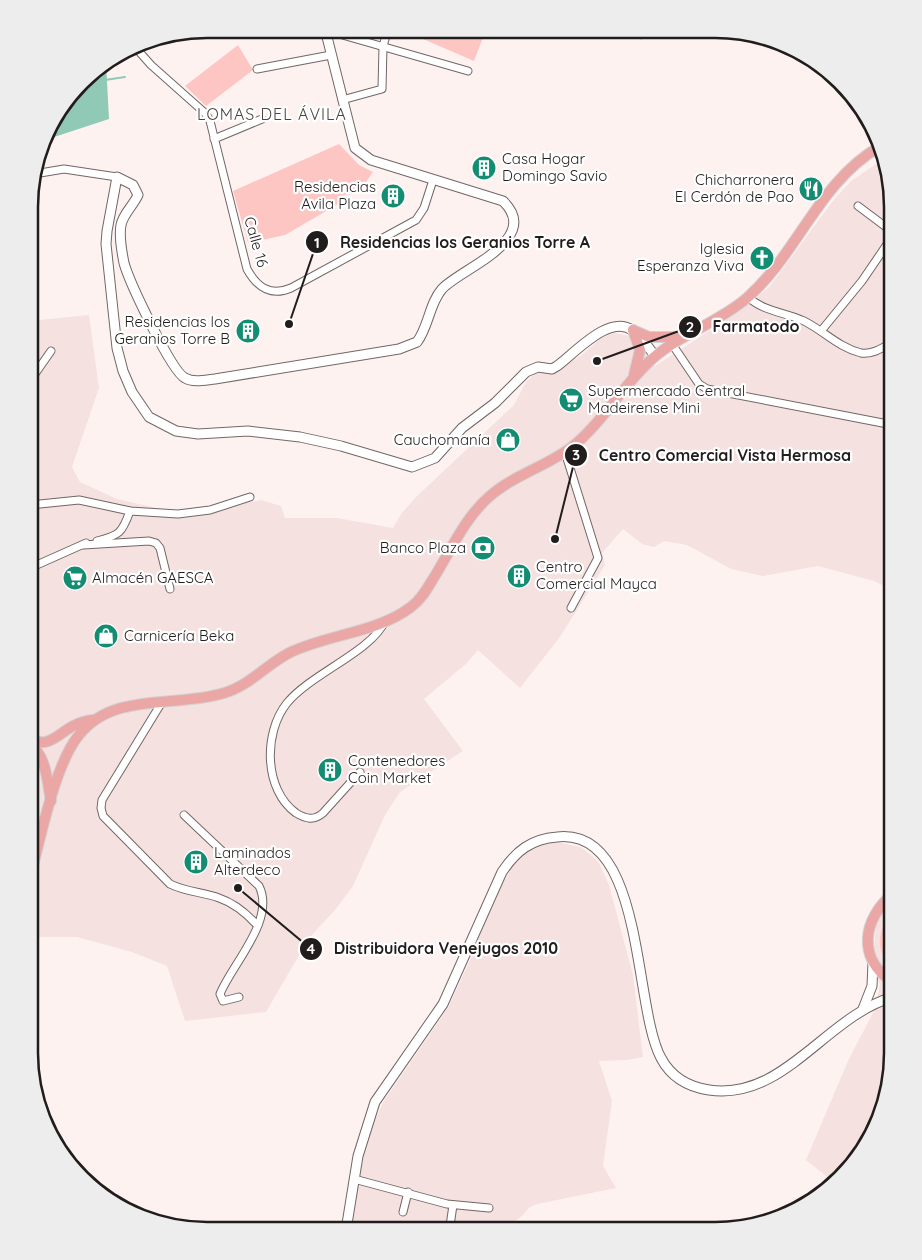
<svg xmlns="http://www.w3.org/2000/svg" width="922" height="1260" viewBox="0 0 922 1260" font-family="Quicksand,sans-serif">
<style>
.built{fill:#f5e1df}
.green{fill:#fec6c2}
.water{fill:#90c9b6}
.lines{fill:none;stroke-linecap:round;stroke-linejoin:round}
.stream{stroke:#90c9b6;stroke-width:2}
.minor-casing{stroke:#716766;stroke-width:9}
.tertiary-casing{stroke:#716766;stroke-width:11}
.secondary-casing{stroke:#716766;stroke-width:11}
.primary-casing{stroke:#d3d2d2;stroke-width:12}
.minor{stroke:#fff;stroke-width:7}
.tertiary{stroke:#fff;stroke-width:9}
.secondary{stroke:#fff;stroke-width:9}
.primary{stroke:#eba7a5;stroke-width:10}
.labels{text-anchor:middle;stroke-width:4.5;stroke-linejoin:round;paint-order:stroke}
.poi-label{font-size:15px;fill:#221d1d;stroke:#fff;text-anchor:start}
.street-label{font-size:15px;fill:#221d1d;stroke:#fff}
.neighbourhood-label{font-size:16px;letter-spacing:1px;fill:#4d4443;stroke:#fff}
.rim{fill:none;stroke:#221d1d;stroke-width:2.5}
.leader{fill:none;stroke:#221d1d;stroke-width:2}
.callout-dot{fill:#221d1d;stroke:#fff;stroke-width:2}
.mark-label{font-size:15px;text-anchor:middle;font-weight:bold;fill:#fff}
.callout-label{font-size:16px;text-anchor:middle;font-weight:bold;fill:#221d1d;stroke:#fff;stroke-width:4.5;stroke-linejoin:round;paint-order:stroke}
</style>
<rect width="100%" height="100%" fill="#fef2f1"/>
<!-- built -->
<g class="built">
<polygon points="882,160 893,207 893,590 874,581 818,566 763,576 731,569 687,545 664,541 654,547 642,544 623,529 602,553 605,565 560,637 520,688 478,650 467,663 424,699 463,751 400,792 385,815 353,886 335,910 309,938 266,1012 185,1021 167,966 132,952 77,937 29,937 30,321 89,315 99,388 72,467 80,482 117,499 165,510 212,510 261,500 281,506 285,518 337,518 393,528 401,514 416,497 514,405 526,382 535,373 566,365 582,355 601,338 615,333 630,336 635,340 655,366 743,309 770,286 832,202 851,181"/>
<polygon points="552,841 580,847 591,855 599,863 609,885 633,975 643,1057 627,1060 599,1061 612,1101 603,1166 616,1188 537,1204 530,1207 522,1216 502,1231 350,1230 363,1156 371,1128 384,1101 449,1006 472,956 490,906 518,857 531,846"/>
<polygon points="893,896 893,1065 863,1152 831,1180 806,1160 848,1061 875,1009 880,985 873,962 876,922"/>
</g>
<!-- green -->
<g class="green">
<polygon points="419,29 472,30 484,35 474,61 416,36"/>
<polygon points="616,30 653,30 641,40"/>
<polygon points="238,45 253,70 206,106 185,86"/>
<polygon points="339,144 359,165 373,172 363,186 339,198 340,203 285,235 248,243 233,191"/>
<path d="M893 912V968C874 951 877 930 893 912Z"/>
</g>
<!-- water -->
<polygon class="water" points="106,63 109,119 45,140 52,118 90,73"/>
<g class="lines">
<!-- stream -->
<polyline class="stream" points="105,80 125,77"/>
<defs>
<g id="minor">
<polyline points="325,30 468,71"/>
<path d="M135 47 151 65 205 113 210 121 247 269C257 287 270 297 291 288L416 220 424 208 433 180"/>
<polyline points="257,69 331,55"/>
<polyline points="342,100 382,89 383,46 388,29"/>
<polyline points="214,139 262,119"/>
<polyline points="34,174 64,169 117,177"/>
<path d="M748 297C764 312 785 312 804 321 824 331 838 347 861 353 872 355 884 347 893 342"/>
<polyline points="821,331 862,281 892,237 886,227 858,206"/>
<polyline points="672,344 699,384 707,389 893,425"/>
<polyline points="30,381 51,351"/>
<polyline points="565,452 598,558 571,608"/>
<polyline points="30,505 79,500 130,511 178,514 210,510 250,497"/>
<path d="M97 541C120 535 122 533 130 511"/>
<polyline points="83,545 149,541 156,543 160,548 170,589"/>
<polyline points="30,568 86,543"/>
<path d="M162 702 102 800 101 808 103 816 170 884C186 892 203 892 219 898 234 903 247 914 257 925"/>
<path d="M360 772 323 813C314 821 306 819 296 813 264 790 263 733 287 703 312 673 371 652 385 621"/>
<path d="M184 815 259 886C276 920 232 964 220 994L223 1001 239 997"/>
<polyline points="354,1179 447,1204 489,1208"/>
<polyline points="403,1212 408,1192"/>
<polyline points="439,1230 450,1226 453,1205"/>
</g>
<path id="tertiary" d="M325 29 355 148 371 160 503 201C543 240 460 269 442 289 429 304 429 326 417 342L399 349 215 379C205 380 194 383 185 378 171 371 129 281 124 263 122 253 119 235 121 225 123 214 133 206 138 195L133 185 117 177 107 231 106 244 117 348 123 371 132 392 149 417 176 431 198 434 248 431 300 437 341 446 412 467 435 458 462 428 495 403 526 372 538 367 552 369 557 366C575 353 609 314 632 330 641 336 649 348 655 356"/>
<g id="secondary">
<polyline points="863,1009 872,986 873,962"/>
<path d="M346 1230 358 1156 375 1102 443 1004 502 872C516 851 531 839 557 837 645 827 633 1007 661 1058 671 1077 689 1087 709 1090 784 1101 826 1016 893 997"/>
</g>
<g id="primary">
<polyline points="633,330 649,337 680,337"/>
<polyline points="633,330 640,350 634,375"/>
<path d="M29 738C47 750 58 734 73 726 79 723 86 721 92 720"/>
<path d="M29 744C47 755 47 782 51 801"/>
<path d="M29 881C40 842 54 765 79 735 114 691 176 708 224 693 249 686 266 665 289 653 328 634 377 633 411 607 421 600 427 589 433 579 450 552 465 517 490 496 514 475 547 466 572 447 603 422 622 386 652 359 680 334 718 323 747 298 798 253 819 182 879 147"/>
<path d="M893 982C856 959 863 918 893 894"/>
</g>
</defs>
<!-- minor casing -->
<use href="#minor" class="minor-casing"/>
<!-- tertiary casing -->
<use href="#tertiary" class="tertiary-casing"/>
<!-- secondary casing -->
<use href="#secondary" class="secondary-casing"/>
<!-- primary casing -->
<use href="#primary" class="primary-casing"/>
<!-- minor -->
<use href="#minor" class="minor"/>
<!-- tertiary -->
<use href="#tertiary" class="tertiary"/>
<!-- secondary -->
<use href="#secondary" class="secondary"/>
<!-- primary -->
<use href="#primary" class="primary"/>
</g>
<!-- icons -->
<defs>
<symbol id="building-disc" viewBox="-11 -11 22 22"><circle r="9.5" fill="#128d71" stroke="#fff"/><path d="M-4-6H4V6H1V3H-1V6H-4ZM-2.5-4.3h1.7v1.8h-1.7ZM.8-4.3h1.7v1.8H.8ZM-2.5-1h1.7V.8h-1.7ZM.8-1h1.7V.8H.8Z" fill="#fff"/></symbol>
<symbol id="restaurant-disc" viewBox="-11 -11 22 22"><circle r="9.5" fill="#128d71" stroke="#fff"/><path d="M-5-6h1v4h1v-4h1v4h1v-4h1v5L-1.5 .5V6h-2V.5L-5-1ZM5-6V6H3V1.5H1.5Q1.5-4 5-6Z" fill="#fff"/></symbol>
<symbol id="church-disc" viewBox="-11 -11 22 22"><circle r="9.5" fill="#128d71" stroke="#fff"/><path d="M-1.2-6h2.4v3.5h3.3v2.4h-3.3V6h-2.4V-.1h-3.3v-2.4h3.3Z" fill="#fff"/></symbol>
<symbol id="supermarket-disc" viewBox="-11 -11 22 22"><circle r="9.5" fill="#128d71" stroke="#fff"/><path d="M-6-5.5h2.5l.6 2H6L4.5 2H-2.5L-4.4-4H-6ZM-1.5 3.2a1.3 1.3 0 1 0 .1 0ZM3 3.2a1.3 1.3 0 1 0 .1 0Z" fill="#fff"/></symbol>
<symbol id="shop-disc" viewBox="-11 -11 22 22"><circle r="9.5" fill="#128d71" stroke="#fff"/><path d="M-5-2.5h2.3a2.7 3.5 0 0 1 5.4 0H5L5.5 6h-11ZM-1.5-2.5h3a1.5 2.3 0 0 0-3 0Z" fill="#fff"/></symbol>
<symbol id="bank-disc" viewBox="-11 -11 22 22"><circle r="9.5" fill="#128d71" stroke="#fff"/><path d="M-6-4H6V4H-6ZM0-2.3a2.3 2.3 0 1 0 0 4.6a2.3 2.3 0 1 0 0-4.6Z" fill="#fff"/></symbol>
</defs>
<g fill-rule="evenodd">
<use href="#building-disc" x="470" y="154" width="28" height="28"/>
<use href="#restaurant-disc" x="797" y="175" width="28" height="28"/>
<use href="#building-disc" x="379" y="182" width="28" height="28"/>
<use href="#church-disc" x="748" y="244" width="28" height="28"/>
<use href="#building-disc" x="234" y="317" width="28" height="28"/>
<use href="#supermarket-disc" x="557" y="386" width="28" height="28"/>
<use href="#shop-disc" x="494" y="426" width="28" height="28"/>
<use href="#bank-disc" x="469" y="534" width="28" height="28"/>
<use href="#building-disc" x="505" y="562" width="28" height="28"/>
<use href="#supermarket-disc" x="61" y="564" width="28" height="28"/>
<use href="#shop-disc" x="92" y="622" width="28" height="28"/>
<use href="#building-disc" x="316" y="756" width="28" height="28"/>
<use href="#building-disc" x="182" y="848" width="28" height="28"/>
</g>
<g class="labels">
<!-- poi labels -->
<g class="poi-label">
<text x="502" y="164">Casa Hogar<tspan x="502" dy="17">Domingo Savio</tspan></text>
<text x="794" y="185" text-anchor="end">Chicharronera<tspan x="794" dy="17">El Cerdón de Pao</tspan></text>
<text x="376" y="192" text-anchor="end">Residencias<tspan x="376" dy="17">Avila Plaza</tspan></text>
<text x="744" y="254" text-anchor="end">Iglesia<tspan x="744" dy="17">Esperanza Viva</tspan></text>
<text x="230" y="327" text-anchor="end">Residencias los<tspan x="230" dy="17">Geranios Torre B</tspan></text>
<text x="588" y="396">Supermercado Central<tspan x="588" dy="17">Madeirense Mini</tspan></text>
<text x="490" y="445" text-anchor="end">Cauchomanía</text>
<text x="466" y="553" text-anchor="end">Banco Plaza</text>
<text x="536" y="572">Centro<tspan x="536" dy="17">Comercial Mayca</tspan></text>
<text x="92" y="583">Almacén GAESCA</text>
<text x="124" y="641">Carnicería Beka</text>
<text x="348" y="766">Contenedores<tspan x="348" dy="17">Coin Market</tspan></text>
<text x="214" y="858">Laminados<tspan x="214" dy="17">Alterdeco</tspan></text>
</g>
<!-- street labels -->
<g class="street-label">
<text transform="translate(256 242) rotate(74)" y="5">Calle 16</text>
</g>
<!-- neighbourhood labels -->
<g class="neighbourhood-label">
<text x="272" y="120">LOMAS DEL ÁVILA</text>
</g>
</g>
<!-- crop -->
<path d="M0 0H922V1260H0ZM207 38H715A169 169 0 0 1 884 207V1053A169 169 0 0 1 715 1222H207A169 169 0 0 1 38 1053V207A169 169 0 0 1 207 38Z" fill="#ededed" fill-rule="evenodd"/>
<path class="rim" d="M207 38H715A169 169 0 0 1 884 207V1053A169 169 0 0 1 715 1222H207A169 169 0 0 1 38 1053V207A169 169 0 0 1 207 38Z"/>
<!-- callouts -->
<path class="leader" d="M289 324L317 242M597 361L690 327M555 539L576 455M238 888L311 949"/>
<g class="callout-dot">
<circle cx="289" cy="324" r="5"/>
<circle cx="597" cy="361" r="5"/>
<circle cx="555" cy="539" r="5"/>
<circle cx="238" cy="888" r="5"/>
<circle cx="317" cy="242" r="12"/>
<circle cx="690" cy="327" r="12"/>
<circle cx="576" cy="455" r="12"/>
<circle cx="311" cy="949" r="12"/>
</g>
<g class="mark-label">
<text x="317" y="248">1</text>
<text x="690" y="332">2</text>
<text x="576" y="460">3</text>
<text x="311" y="954">4</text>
</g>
<g class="callout-label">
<text x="465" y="248">Residencias los Geranios Torre A</text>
<text x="756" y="332">Farmatodo</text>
<text x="725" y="461">Centro Comercial Vista Hermosa</text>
<text x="446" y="954">Distribuidora Venejugos 2010</text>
</g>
</svg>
